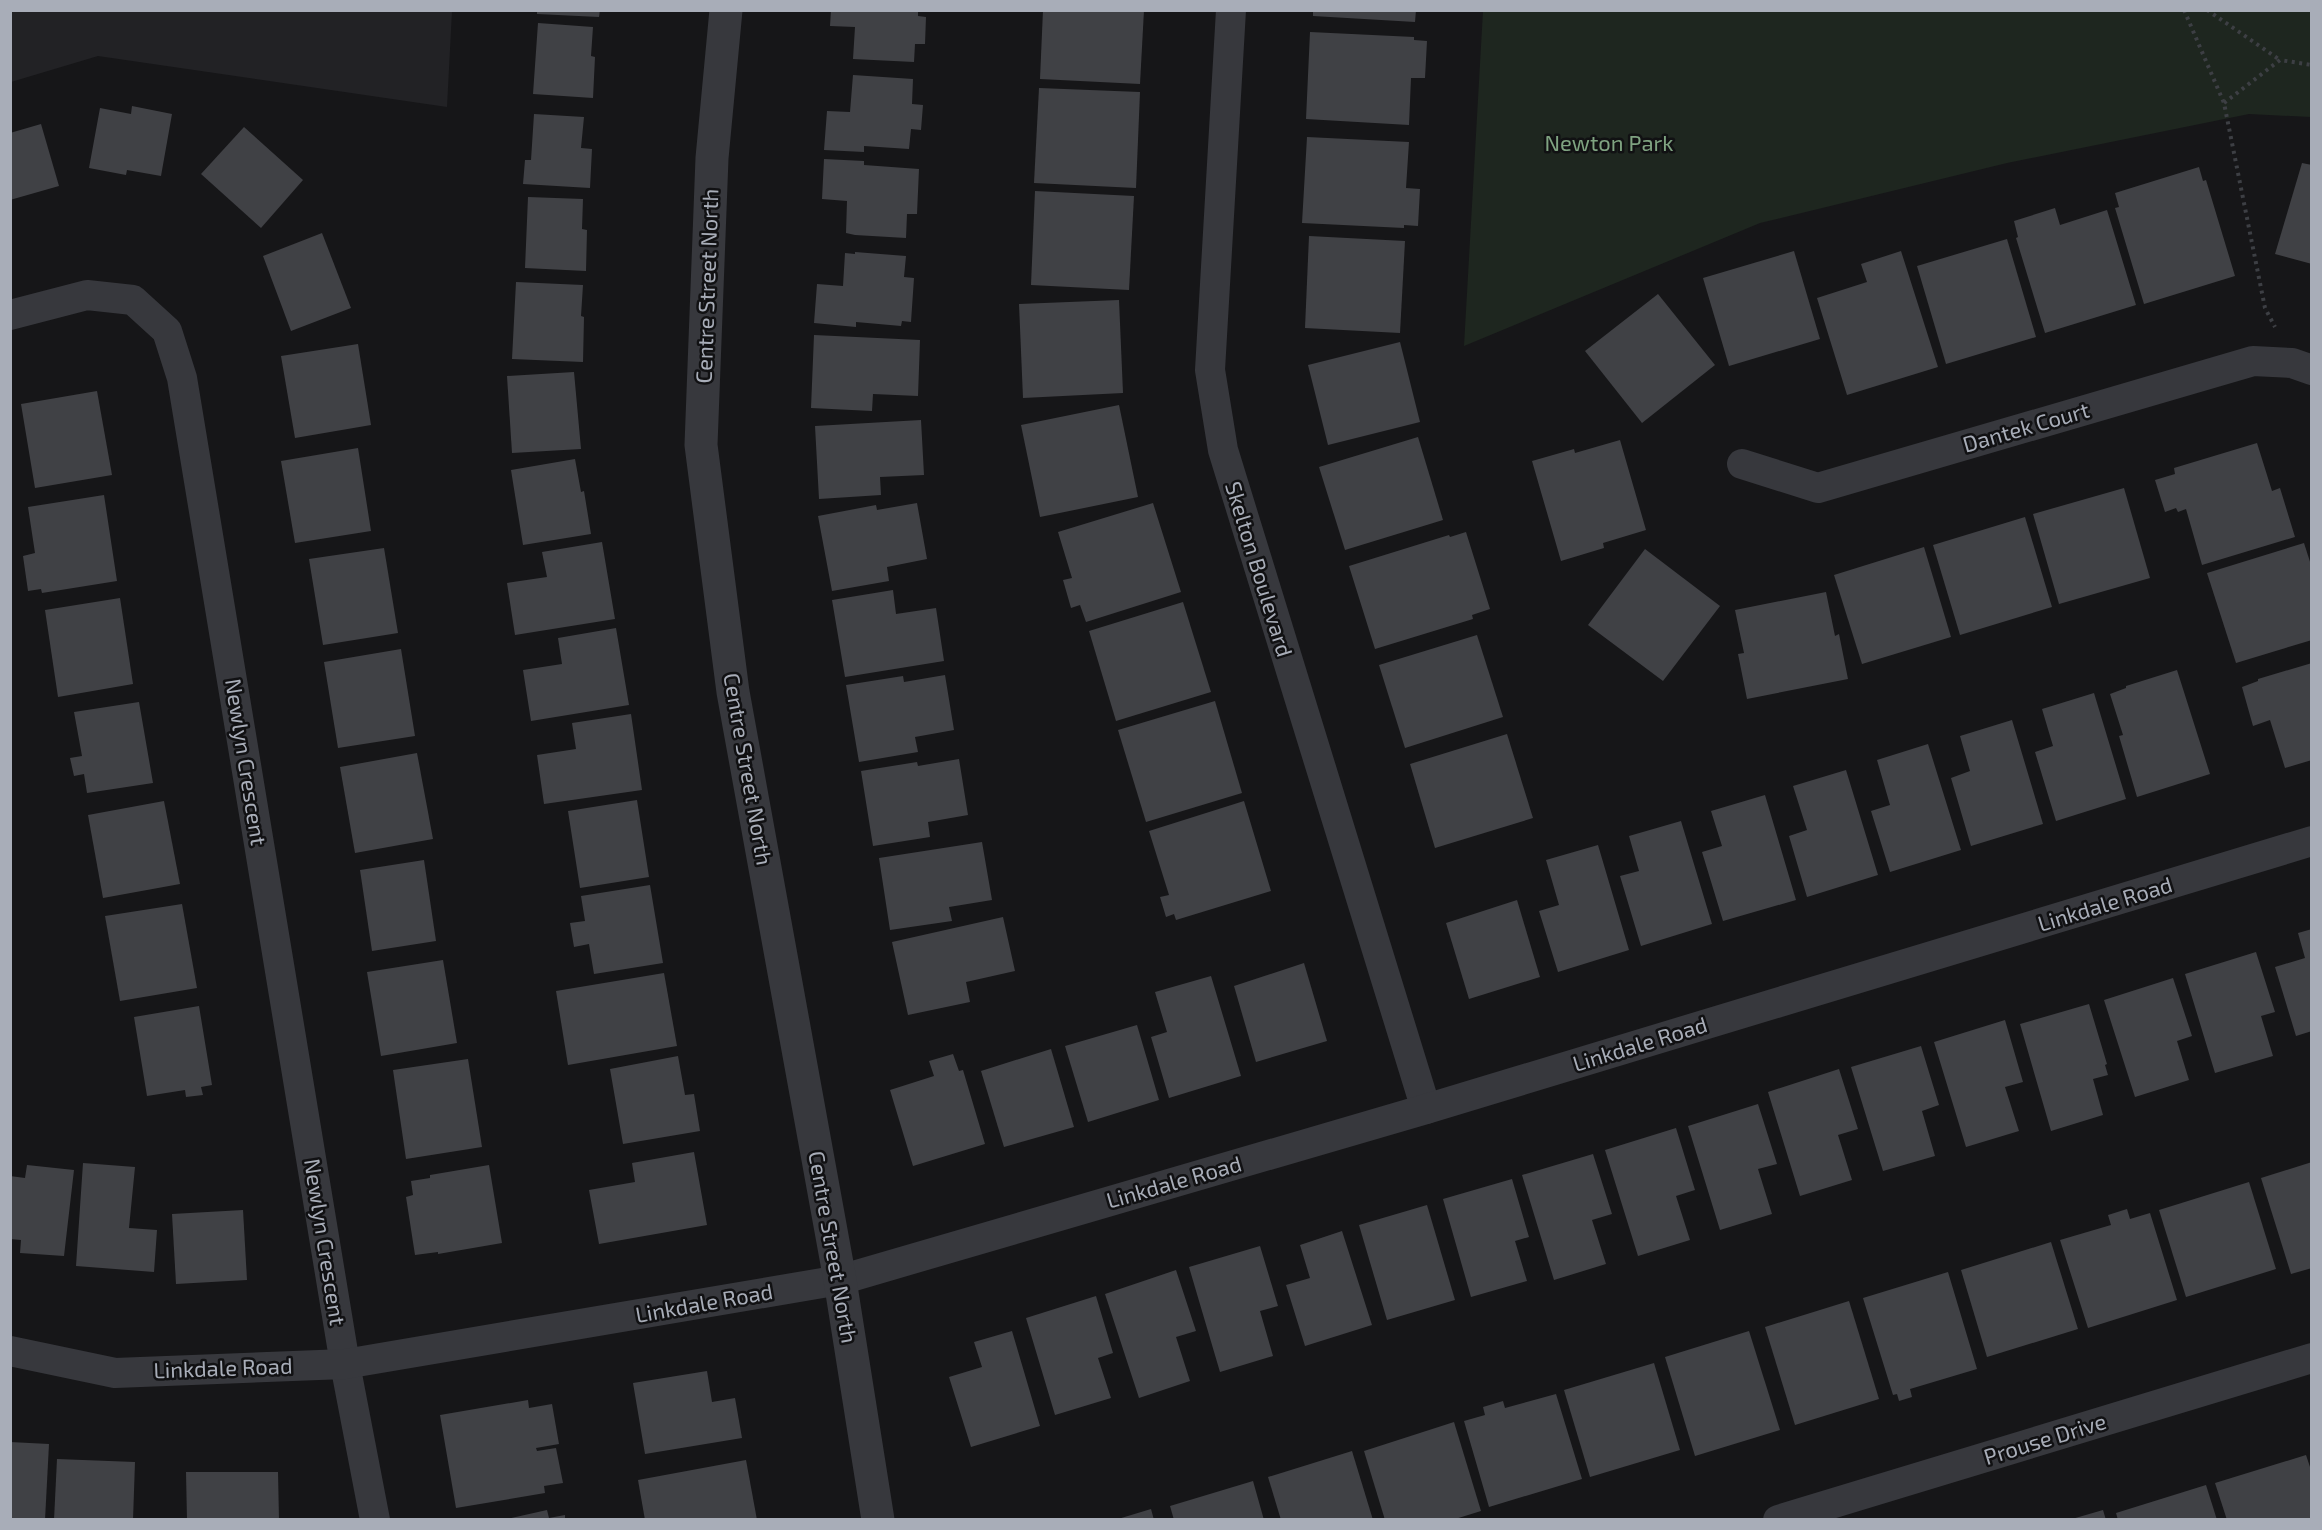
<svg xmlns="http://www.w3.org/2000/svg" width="2322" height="1530" viewBox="0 0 2322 1530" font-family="'Exo 2',sans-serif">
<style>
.built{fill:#222225}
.green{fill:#1e261f}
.building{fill:#404145}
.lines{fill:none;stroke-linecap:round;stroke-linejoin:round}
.path{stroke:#3d3f44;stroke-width:4;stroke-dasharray:3 4.5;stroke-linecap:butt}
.minor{stroke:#37383d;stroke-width:30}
.tertiary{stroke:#37383d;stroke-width:33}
.labels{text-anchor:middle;stroke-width:5;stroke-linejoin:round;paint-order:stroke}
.park-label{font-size:22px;fill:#7fa381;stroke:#111113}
.street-label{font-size:22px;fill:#a8adb8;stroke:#111113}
</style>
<rect width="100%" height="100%" fill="#161618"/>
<!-- built -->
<polygon class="built" points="11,10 452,11 447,107 98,56 11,82"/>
<!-- green -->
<polygon class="green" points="1483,11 2311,11 2311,117 2249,114 2007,163 1760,223 1464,346"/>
<!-- building -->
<g class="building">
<polygon points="537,10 600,10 599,17 537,14"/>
<polygon points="831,10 918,10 918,16 926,17 925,44 915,44 914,62 853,59 855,27 830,26"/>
<polygon points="1043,10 1144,10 1140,84 1040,79"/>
<polygon points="1313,10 1416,10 1415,22 1313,16"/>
<polygon points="538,23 593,27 591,56 595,57 593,98 533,94"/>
<polygon points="1310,32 1414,37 1414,40 1427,41 1425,78 1411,78 1409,125 1306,119"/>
<polygon points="853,75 913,79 912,104 923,105 921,130 911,129 909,149 864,146 864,152 824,150 827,111 850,112"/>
<polygon points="1039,88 1140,92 1136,188 1034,183"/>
<polygon points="132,106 172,114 161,176 127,170 126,175 89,168 100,108 131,114"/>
<polygon points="534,114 584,117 581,148 592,149 590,188 523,184 525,160 531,160"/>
<polygon points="41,124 59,186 10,200 10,133"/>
<polygon points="244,127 303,180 261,228 201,174"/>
<polygon points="1307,137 1409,142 1406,188 1420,189 1418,226 1404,225 1404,228 1302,223"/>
<polygon points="824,159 864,161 864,165 919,169 917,214 907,214 906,238 855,235 846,233 847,201 822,199"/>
<polygon points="2302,163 2312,165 2312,264 2275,254"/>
<polygon points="2199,167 2203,181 2206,180 2235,276 2144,304 2115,208 2119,207 2115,193"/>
<polygon points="1035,191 1134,196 1129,290 1031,285"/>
<polygon points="528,197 583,199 582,229 587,230 586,271 525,268"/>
<polygon points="2055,208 2060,225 2107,210 2136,305 2045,333 2016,238 2018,237 2014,221"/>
<polygon points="322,233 351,308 291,331 263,256"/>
<polygon points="1309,236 1405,241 1400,333 1305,328"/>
<polygon points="2007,239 2036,337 1946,364 1917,266"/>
<polygon points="1794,251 1820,339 1729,366 1703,278"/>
<polygon points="1901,251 1938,367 1847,395 1817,298 1867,282 1861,264"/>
<polygon points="855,252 906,256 904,277 914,278 911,322 902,321 901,326 856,322 856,327 814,323 817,284 843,286 845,253 855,254"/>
<polygon points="516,282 583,285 581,316 584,317 583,362 512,359"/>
<polygon points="1658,294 1715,365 1642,423 1585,351"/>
<polygon points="1119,300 1123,393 1023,398 1019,304"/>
<polygon points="814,335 920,340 918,396 873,394 872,411 811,408"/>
<polygon points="1400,342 1420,422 1328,445 1308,365"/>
<polygon points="358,344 371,425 295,438 281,356"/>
<polygon points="574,372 581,449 512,453 507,376"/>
<polygon points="97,391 112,475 35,488 21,404"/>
<polygon points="1119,405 1138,497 1040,517 1021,425"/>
<polygon points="921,420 924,475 880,477 881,495 819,499 815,426"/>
<polygon points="1418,437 1443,520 1345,550 1319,467"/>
<polygon points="1620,440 1646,530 1603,543 1604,548 1561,561 1532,461 1574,449 1575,453"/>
<polygon points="2257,443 2272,491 2280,488 2295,537 2202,565 2186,509 2178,512 2176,508 2165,512 2155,480 2175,474 2174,468"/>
<polygon points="358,448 371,531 295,543 281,461"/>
<polygon points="575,459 581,492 584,491 591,534 523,545 511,470"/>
<polygon points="2124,488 2150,578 2059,604 2033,514"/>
<polygon points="104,495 117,581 42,593 41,589 28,591 23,556 35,553 28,507"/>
<polygon points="917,503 927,559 887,567 889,581 832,591 818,516 876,505 877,510"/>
<polygon points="1153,503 1181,592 1086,622 1080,605 1071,608 1063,580 1072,578 1058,532"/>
<polygon points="2025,517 2052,607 1960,635 1933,545"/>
<polygon points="1466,532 1490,609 1472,615 1473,619 1375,649 1349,566 1449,535 1450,537"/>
<polygon points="602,542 615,619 515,635 507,583 547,577 542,552"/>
<polygon points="2304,543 2312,568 2312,640 2236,663 2207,573"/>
<polygon points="1924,547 1951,637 1862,664 1834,575"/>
<polygon points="384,548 398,633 323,645 309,559"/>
<polygon points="1645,549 1720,606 1663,681 1588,625"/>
<polygon points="893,590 896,614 936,608 944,661 845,677 832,600"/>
<polygon points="1826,592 1835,636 1839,634 1848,679 1747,699 1738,654 1744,653 1735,610"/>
<polygon points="120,598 133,684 58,697 45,610"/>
<polygon points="1183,602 1211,692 1116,721 1089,631"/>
<polygon points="616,628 629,705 531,721 523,670 562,664 558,638"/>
<polygon points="1477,635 1503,717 1405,748 1379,665"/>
<polygon points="401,649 415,736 338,748 324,662"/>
<polygon points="2312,663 2312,760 2285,768 2270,720 2253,726 2242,687 2258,681 2258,679"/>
<polygon points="2177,670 2210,774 2137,797 2119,736 2123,735 2110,694 2126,688 2126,686"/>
<polygon points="945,675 954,730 915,737 918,752 859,762 846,685 903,676 904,682"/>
<polygon points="2094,693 2126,799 2056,821 2035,752 2053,746 2042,709"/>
<polygon points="1215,701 1242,793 1146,822 1118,730"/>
<polygon points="139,702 153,783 87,793 84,774 74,776 70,758 82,756 74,712"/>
<polygon points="631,714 642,790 544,804 537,755 576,749 572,723"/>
<polygon points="2012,720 2043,824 1971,846 1951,778 1970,771 1960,736"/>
<polygon points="1507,734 1533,818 1435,848 1410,764"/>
<polygon points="1928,744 1961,850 1890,872 1871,811 1890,805 1877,760"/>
<polygon points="417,753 433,839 355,853 340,767"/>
<polygon points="959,759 968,815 928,822 930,837 873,846 861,771 917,762 918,766"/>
<polygon points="1846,770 1878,875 1807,897 1789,836 1807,830 1793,786"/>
<polygon points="1765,795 1796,900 1723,921 1702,852 1722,846 1711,811"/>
<polygon points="637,800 649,877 580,888 568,811"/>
<polygon points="164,801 180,884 103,898 88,815"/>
<polygon points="1244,801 1271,891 1176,920 1174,914 1166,917 1160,897 1169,895 1149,831"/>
<polygon points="1681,821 1712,924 1641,946 1620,876 1639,871 1629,836"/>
<polygon points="982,842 992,900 949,907 952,921 890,930 879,858"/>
<polygon points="1598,845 1629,950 1558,972 1539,911 1559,905 1546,860"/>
<polygon points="424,860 436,941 372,951 360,870"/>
<polygon points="650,885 663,963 594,974 589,944 574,947 570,923 585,921 581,896"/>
<polygon points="1517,900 1540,977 1469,999 1446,923"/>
<polygon points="182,904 197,988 120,1001 105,916"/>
<polygon points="1003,917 1015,971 966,982 970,1002 908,1015 892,942"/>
<polygon points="2312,929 2312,1031 2296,1036 2275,967 2305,958 2298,933"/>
<polygon points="2256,952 2275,1012 2261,1016 2273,1056 2215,1073 2185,974"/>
<polygon points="443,960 457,1043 381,1056 367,972"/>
<polygon points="1304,963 1327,1041 1256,1062 1234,986"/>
<polygon points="664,973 677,1046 568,1065 556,991"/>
<polygon points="1211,976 1241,1076 1169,1098 1151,1037 1167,1032 1155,992"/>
<polygon points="2173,978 2192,1036 2177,1041 2189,1080 2135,1097 2104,1000"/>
<polygon points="2089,1004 2107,1064 2105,1065 2108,1075 2093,1079 2103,1115 2051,1131 2020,1024"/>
<polygon points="199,1006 212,1085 201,1087 203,1095 186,1097 185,1090 147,1096 134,1017"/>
<polygon points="2005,1020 2023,1082 2005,1087 2019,1131 1966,1147 1934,1042"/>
<polygon points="1137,1025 1159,1100 1088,1122 1065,1046"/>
<polygon points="1921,1046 1939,1105 1922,1111 1935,1156 1883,1171 1851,1067"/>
<polygon points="1051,1049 1074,1127 1004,1147 981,1071"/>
<polygon points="953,1054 959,1071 963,1070 985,1144 913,1166 890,1090 934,1076 929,1061"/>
<polygon points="678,1056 685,1095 694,1094 700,1131 623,1144 610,1069"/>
<polygon points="468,1059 482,1147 406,1159 393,1070"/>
<polygon points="1839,1069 1858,1129 1838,1135 1852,1180 1800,1196 1768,1092"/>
<polygon points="1758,1104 1777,1164 1758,1169 1772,1214 1720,1230 1688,1126"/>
<polygon points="1676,1128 1695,1190 1676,1196 1690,1240 1638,1256 1605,1150"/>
<polygon points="694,1152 707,1225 599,1244 589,1190 635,1182 632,1163"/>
<polygon points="1593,1154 1612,1214 1592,1220 1606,1264 1554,1280 1522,1175"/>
<polygon points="2312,1162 2312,1268 2291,1274 2261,1178"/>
<polygon points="83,1163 135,1167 129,1228 157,1230 154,1272 76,1266"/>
<polygon points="27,1165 74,1170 64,1256 20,1253 21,1240 10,1239 10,1176 25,1178"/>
<polygon points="489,1165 502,1243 438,1254 438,1252 415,1255 406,1197 413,1195 411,1181 430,1178 430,1175"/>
<polygon points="1512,1179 1529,1237 1515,1241 1527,1281 1471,1297 1443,1199"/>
<polygon points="2249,1182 2276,1269 2186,1297 2159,1210"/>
<polygon points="1427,1205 1455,1300 1387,1320 1359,1225"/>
<polygon points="2127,1209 2130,1219 2150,1213 2177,1300 2088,1328 2060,1240 2111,1225 2108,1215"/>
<polygon points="243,1210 247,1280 176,1284 172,1214"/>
<polygon points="1342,1231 1372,1325 1305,1346 1286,1285 1310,1278 1300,1245"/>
<polygon points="2051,1242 2078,1329 1987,1357 1961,1270"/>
<polygon points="1260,1246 1278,1306 1260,1311 1273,1356 1220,1372 1189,1267"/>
<polygon points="1176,1270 1196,1331 1176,1337 1190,1381 1139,1398 1105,1294"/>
<polygon points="1948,1272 1977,1369 1910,1389 1912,1397 1899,1401 1897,1394 1893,1395 1863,1298"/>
<polygon points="1096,1296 1113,1353 1098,1358 1111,1398 1055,1415 1026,1318"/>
<polygon points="1849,1301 1879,1399 1795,1425 1765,1327"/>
<polygon points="1012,1331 1040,1426 971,1447 949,1377 982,1367 974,1342"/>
<polygon points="1749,1331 1780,1430 1695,1456 1665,1357"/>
<polygon points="1654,1363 1680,1450 1590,1477 1564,1390"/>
<polygon points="707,1371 712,1402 735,1398 742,1438 645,1454 633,1383"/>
<polygon points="1556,1394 1582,1479 1489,1507 1464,1421 1485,1415 1483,1407 1503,1401 1505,1408"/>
<polygon points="528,1400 529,1408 552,1404 559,1444 536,1448 537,1451 556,1448 563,1483 544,1486 545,1493 456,1508 440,1415"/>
<polygon points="1454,1422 1481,1511 1452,1520 1385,1520 1364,1451"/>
<polygon points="10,1442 49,1444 45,1520 10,1520"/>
<polygon points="1352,1451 1373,1520 1281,1520 1268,1477"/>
<polygon points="2306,1455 2312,1473 2312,1520 2227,1520 2215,1483"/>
<polygon points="57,1459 135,1462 133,1520 54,1520"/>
<polygon points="746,1460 757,1520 645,1520 638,1480"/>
<polygon points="186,1472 278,1472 279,1520 187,1520"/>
<polygon points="1253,1481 1264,1520 1174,1520 1170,1506"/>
<polygon points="2206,1485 2217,1520 2118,1520 2116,1513"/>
<polygon points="1151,1509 1154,1520 1118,1520 1118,1519"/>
<polygon points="547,1510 549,1518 565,1515 565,1520 503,1520"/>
<polygon points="2103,1510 2106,1520 2072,1520 2072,1519"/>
</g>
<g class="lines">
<!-- path -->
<g class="path">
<polyline points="2184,10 2224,103 2265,308 2275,327"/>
<polyline points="2207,10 2280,60"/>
<polyline points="2224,103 2280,60 2312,65"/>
</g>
<!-- minor -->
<g class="minor">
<polyline points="1231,10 1210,370 1223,450 1426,1109"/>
<polyline points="10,315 87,295 133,300 167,331 182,378 345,1364 375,1520"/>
<polyline points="1742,464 1818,488 2253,361 2292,363 2312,370"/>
<polyline points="10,1351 115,1373 345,1364 840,1280 1426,1109 2312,841"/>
<polyline points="1778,1520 2312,1358"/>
</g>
<!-- tertiary -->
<polyline class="tertiary" points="726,10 712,158 701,445 733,692 840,1280 878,1520"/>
</g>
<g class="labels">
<!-- park labels -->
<g class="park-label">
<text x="1609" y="151">Newton Park</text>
</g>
<!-- street labels -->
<g class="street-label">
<text transform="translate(707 286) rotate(-88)" y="8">Centre Street North</text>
<text transform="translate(2026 427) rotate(-16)" y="8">Dantek Court</text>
<text transform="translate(1259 569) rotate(73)" y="8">Skelton Boulevard</text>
<text transform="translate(246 762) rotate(81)" y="8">Newlyn Crescent</text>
<text transform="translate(748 769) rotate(80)" y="8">Centre Street North</text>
<text transform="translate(2105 904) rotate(-17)" y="8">Linkdale Road</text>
<text transform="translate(1640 1044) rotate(-17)" y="8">Linkdale Road</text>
<text transform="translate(1174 1182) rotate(-16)" y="8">Linkdale Road</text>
<text transform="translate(325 1242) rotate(81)" y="8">Newlyn Crescent</text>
<text transform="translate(833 1247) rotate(80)" y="8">Centre Street North</text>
<text transform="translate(704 1303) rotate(-10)" y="8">Linkdale Road</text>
<text transform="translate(223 1368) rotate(-2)" y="8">Linkdale Road</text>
<text transform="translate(2045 1439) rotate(-17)" y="8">Prouse Drive</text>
</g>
</g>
<!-- border -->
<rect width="2322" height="1530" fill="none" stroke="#a8adb8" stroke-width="24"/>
</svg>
